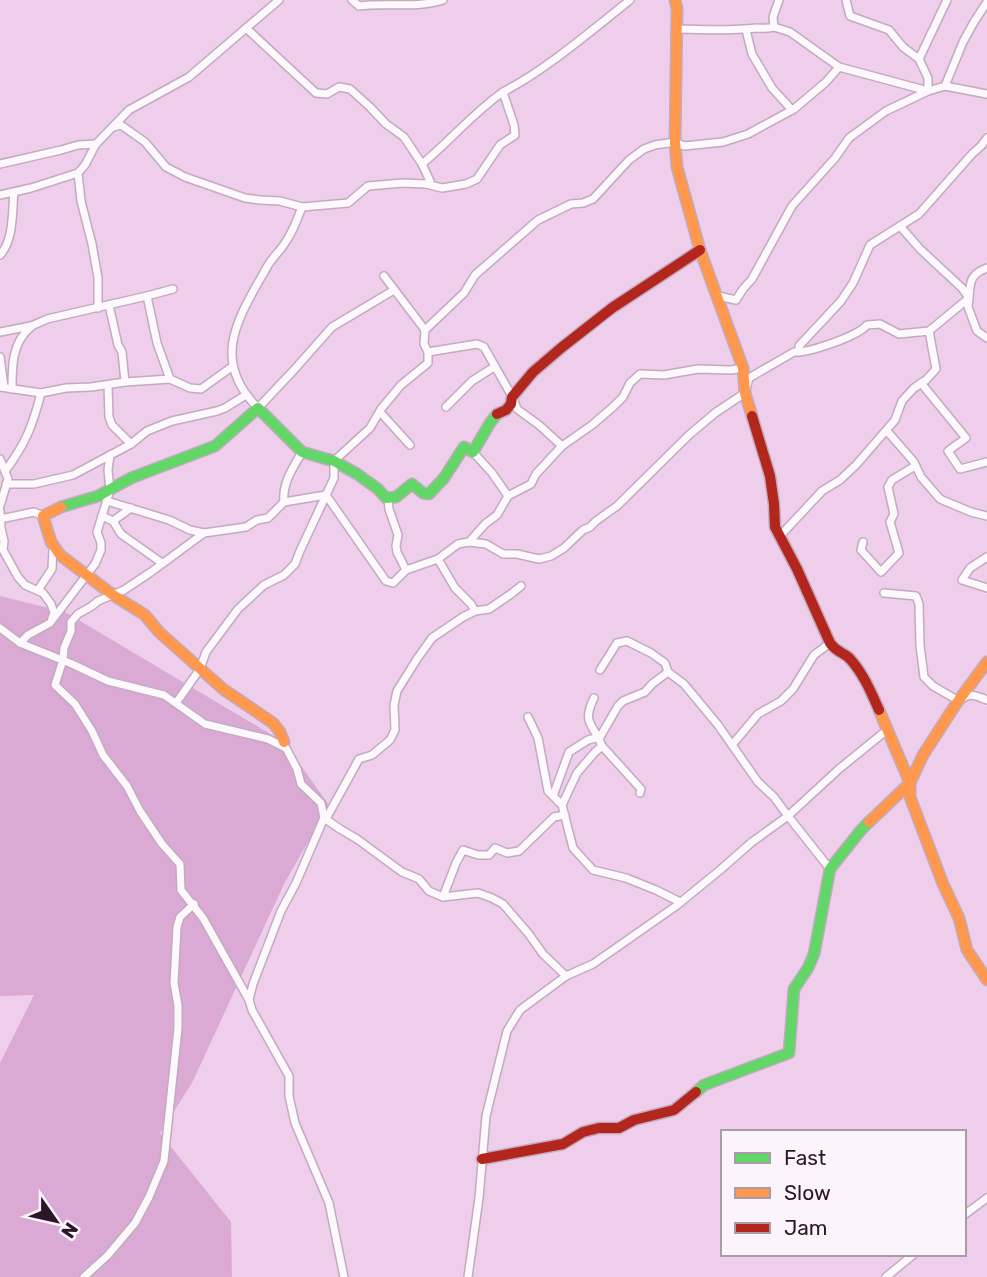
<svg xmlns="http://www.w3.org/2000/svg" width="987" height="1277" viewBox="0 0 987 1277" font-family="Rubik,sans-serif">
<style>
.green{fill:#daaad5}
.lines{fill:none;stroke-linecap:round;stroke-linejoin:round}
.street-casing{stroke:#c2aabf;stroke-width:10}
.fast-casing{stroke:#c2aabf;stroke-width:13}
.slow-casing{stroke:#c2aabf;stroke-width:13}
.jam-casing{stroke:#c2aabf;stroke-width:13}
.street{stroke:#fcf8fc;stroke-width:7}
.fast{stroke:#63d668;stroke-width:10}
.slow{stroke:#ff974d;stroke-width:10}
.jam{stroke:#b3261e;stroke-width:10}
</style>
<rect width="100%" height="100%" fill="#eeceea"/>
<!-- green -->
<polygon class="green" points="0,596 65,612 284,742 329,805 284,884 192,1083 160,1133 231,1222 232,1277 0,1277 0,1063 34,995 0,996"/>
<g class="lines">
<defs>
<g id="street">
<path d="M352 0 359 6C387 2 415 9 443 0"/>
<polyline points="774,27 773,17 779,0"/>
<polyline points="246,28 316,93 327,94 339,87 350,89 370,107 386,124 404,137 422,164 430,181 426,184"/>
<path d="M677 29C704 30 730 31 757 28 763 28 768 29 774 27L790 32 839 67 928 91 945 86 987 94"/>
<polyline points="746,30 752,54 772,88 792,110"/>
<polyline points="919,59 947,0"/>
<polyline points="945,86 963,42 974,22 987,2"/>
<path d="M113 127 121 125 145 142 166 167 185 177 245 198 260 200 280 201 302 207 348 203 368 186 403 183 426 184 442 188 466 184 477 179 500 145 515 135 514 125 503 92C547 69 591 31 630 0"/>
<polyline points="0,164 61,150 78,145 96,144"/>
<path d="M422 164C450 141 473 113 503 92"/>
<polyline points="78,173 81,201 92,244 98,278 98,308"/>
<polyline points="0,195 31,188 78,173 85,165 96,144 129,110 189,77 279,0"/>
<path d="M302 207C297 221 292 234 283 246 278 253 271 259 267 267 239 317 209 359 258 408L293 371 332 327 394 290"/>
<polyline points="900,226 920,249 962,288 969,298 968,307 977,331 987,338"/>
<path d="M0 255C14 240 12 212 14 192"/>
<polyline points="384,276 425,330"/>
<polyline points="718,296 736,300 743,289 752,279 792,206 835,158 849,138 886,111 928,91 928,78 919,59 903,47 889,30 850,16 846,0"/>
<polyline points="109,305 118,345 122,352 125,382"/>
<polyline points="0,332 31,326"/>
<polyline points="428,352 477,344 484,347 513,398 517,409 539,425 562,446 592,425 613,407 623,397 630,383 640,374 664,375 698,369 731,370 743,368"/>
<polyline points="799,352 799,346 841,301 853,283 870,245 919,214 972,154 981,146 987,138"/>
<polyline points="0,357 4,387"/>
<polyline points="170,379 157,343 147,296 173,289"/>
<polyline points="921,383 966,438 948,451 960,469 987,462"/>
<polyline points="108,385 109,417 112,425 131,444"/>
<polyline points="0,387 41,393 66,388 91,387 125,382 170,379 190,388 201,389 233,366"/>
<path d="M12 389C12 366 12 342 31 327 35 323 42 322 47 319L147 296"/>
<polyline points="446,407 472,381 494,367"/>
<polyline points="380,412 410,445"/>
<polyline points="887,431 914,462 921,477 940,499 971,512 987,516"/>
<polyline points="473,452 492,473 508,496"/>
<polyline points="0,459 8,479 0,506"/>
<path d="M5 471C25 445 33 425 41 393"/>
<polyline points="6,484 34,484 73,475 131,444 147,431 172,421 217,411 225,408 246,395"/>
<polyline points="388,498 389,509 398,535 396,546 397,552 406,570"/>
<polyline points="107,501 169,520 190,530 204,533"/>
<path d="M284 502C282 483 293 468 302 452"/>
<polyline points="0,511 1,528 4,541 3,550 18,577 25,585 43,593 51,604 54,613 52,618"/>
<polyline points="102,516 113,521 131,508"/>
<polyline points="0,519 34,512 43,516"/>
<polyline points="113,521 121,534 162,563"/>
<polyline points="779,537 822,491 840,480 856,465 895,420 902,401 914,388 926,380 936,369 929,331"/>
<path d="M469 542 486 544 503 554H517L539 559 551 556 564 548 583 530 590 527 596 521 617 506 689 435 715 413 745 393 749 378 794 352C809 353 858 336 867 325L880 324 899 334 929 331 969 298C970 282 970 274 987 268"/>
<polyline points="863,542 861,550 881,572 899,553 890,522 894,514 888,487 892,480 915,466"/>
<polyline points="987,557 970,568 962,580 987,588"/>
<polyline points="438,559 455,588 471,604 475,611"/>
<polyline points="38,590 52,569 53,549"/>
<path d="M884 593 916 596 919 604 920 645 924 677 933 686 959 701C970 692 974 695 987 700"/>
<polyline points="0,628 20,643 72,664 108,681 164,695 205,724 268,739 286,748 297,769 301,784 321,803 324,818 340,829 357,839 402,872 419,879 429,891 443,897 478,893 492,898 503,904 528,933 543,954 566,976"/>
<polyline points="20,643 28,635 50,623 95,564 101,550 101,543 97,532 110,490 108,470 110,455"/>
<path d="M594 698C581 724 594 724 602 746L595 752 577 773 562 805 573 848 593 870 626 878 656 890 680 902"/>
<polyline points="176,703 200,669 206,652 238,609 264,585 284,575 295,564 300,551 334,478 334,461 370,428 381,409 401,385 428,363 428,352 424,344 425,330 464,293 475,275 538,220 571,204 583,203 593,199 629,160 644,149 655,145 675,142 684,146 723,142 748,134 794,109 826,82 839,67"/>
<polyline points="528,717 538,738 548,791 553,796"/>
<polyline points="732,745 758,714 781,701 793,689 814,655 830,643"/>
<polyline points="602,746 641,789 640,793"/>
<polyline points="562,805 553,796 569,752 588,740 600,737 618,706 623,701 645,692 652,684 668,672"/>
<polyline points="830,869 788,816 839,769 887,730"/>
<polyline points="443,897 456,863 463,850 478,855 489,855 495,848 507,853 519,851 554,817 565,815"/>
<polyline points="249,1000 203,918 181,890 180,864 162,844 140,811 127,786 103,755 92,731 75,704 55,685 63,660 64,648 71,631 71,622 78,614 92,606 98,601 124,590 151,572 204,533 246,527 257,520 268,518 284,502 326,495 386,581 393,583 406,570 438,559 458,544 469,542 485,524 497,515 508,496 531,484 536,474 562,446"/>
<polyline points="964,1215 987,1198"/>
<polyline points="84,1277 108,1255 135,1223 149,1197 164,1161 178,1028 178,1006 174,983 177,927 180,917 194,904"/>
<polyline points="344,1277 329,1203 295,1123 289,1096 289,1076 252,1010 249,1000 253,984 281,911 296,883 324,818 327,817 359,759 372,755 390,740 395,730 394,705 397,691 417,659 432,638 463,617 475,611 489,609 511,594 521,586"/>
<polyline points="468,1277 479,1198 486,1116 507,1031 520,1010 566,976 593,964 676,906 720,870 752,842 788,816 774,797 758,782 718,725 684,684 668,672 665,663 651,653 627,641 617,643 600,670"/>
<polyline points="886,1277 914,1254"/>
</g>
<g id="fast">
<polyline points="61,507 98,496 131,478 215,446 258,408 302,452 334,461 357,474 378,489 386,498 396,497 412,484 423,493 429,494 444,478 464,447 473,452 490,423 497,414"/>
<polyline points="696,1092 704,1085 789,1053 794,989 808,968 814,954 830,869 861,830 869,822"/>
</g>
<g id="slow">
<polyline points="675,0 677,9 675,142 677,167 700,250 743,368 745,393 752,416"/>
<polyline points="61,507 43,516 51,542 60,555 113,595 145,615 159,632 223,689 273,723 280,732 284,742"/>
<polyline points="879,710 910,783 910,797 943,884 959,918 967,950 987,980"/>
<polyline points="869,822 910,783 923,755 956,704 987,662"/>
</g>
<g id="jam">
<polyline points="497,414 506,410 511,404 512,397 533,372 561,348 612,308 700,250"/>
<path d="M752 416 770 476 774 504 775 527 797 569 830 643C838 654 845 652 851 660 864 675 871 692 879 710"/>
<polyline points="482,1159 563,1144 583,1132 599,1128 619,1128 634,1120 674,1110 696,1092"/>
</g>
</defs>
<!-- street casing -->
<use href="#street" class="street-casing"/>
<!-- fast casing -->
<use href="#fast" class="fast-casing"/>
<!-- slow casing -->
<use href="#slow" class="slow-casing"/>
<!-- jam casing -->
<use href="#jam" class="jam-casing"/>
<!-- street -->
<use href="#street" class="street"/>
<!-- fast -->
<use href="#fast" class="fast"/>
<!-- slow -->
<use href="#slow" class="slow"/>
<!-- jam -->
<use href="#jam" class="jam"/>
</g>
<!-- legend -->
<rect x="721" y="1130" width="245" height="126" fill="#fbf5fb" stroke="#a89ca7" stroke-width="2"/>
<rect x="735" y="1153" width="35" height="10" fill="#63d668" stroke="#a89ca7" stroke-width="2"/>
<text x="784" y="1165" font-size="21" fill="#2c172a">Fast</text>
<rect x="735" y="1188" width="35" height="10" fill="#ff974d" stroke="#a89ca7" stroke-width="2"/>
<text x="784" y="1200" font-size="21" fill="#2c172a">Slow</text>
<rect x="735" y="1223" width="35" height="10" fill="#b3261e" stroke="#a89ca7" stroke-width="2"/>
<text x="784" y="1235" font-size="21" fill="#2c172a">Jam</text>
<!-- north arrow -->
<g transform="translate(56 1221) rotate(124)" stroke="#fbf5fb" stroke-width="5" paint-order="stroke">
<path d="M0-5L12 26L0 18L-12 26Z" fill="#2c172a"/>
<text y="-10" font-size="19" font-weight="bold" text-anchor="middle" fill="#2c172a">N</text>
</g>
</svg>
